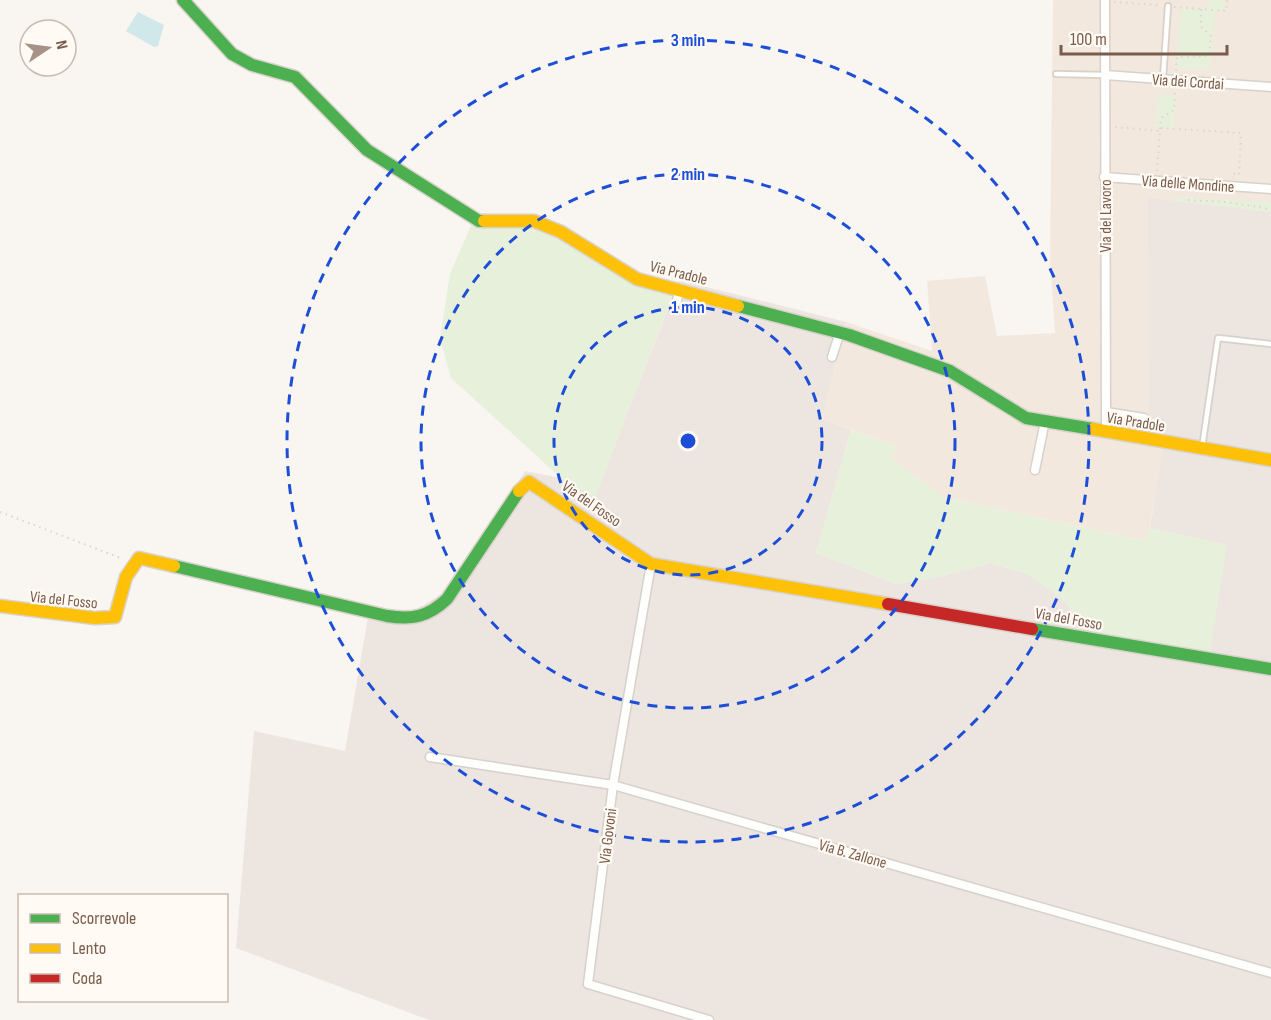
<svg xmlns="http://www.w3.org/2000/svg" width="1271" height="1020" viewBox="0 0 1271 1020" font-family="'Sofia Sans Condensed',sans-serif">
<style>
.residential{fill:#f2e8de}
.industrial{fill:#ede5e0}
.green{fill:#e7f0db}
.water{fill:#d0e8ea}
.lines{fill:none;stroke-linecap:round;stroke-linejoin:round}
.lane-casing{stroke:#d7d1cb;stroke-width:8}
.street-casing{stroke:#d7d1cb;stroke-width:11}
.fast-casing{stroke:#d9d2cb;stroke-width:15}
.slow-casing{stroke:#d9d2cb;stroke-width:15}
.jam-casing{stroke:#d9d2cb;stroke-width:15}
.path{stroke:#dcd5d0;stroke-width:2;stroke-dasharray:1.5 4.5;stroke-linecap:butt}
.lane{stroke:#fefefd;stroke-width:4.5}
.street{stroke:#fefefd;stroke-width:8}
.fast{stroke:#4caf50;stroke-width:12}
.slow{stroke:#ffc107;stroke-width:12}
.jam{stroke:#c62828;stroke-width:12}
.ring{fill:none;stroke:#1d4ed8;stroke-width:3;stroke-dasharray:10 8}
.labels{text-anchor:middle;stroke-width:4.5;stroke-linejoin:round;paint-order:stroke}
.street-label{font-size:16px;fill:#7a5c4d;stroke:#fffaf3}
.centre{fill:#1d4ed8;stroke:#fffaf3;stroke-width:3}
.ring-label{font-size:18px;text-anchor:middle;font-weight:bold;fill:#1d4ed8;stroke:#fffaf3;stroke-width:4.5;stroke-linejoin:round;paint-order:stroke}
</style>
<rect width="100%" height="100%" fill="#f9f5f0"/>
<!-- residential -->
<polygon class="residential" points="1053,0 1271,0 1271,212 1148,199 1165,445 1147,541 943,497 891,459 896,446 822,419 846,322 932,351 927,281 985,276 997,336 1055,333 1050,258"/>
<!-- industrial -->
<polygon class="industrial" points="1148,198 1271,212 1271,1020 429,1020 236,948 254,731 345,751 368,617 407,616 449,589 525,471 561,478 595,497 679,280 846,322 822,419 851,430 816,553 896,584 943,576 991,563 1027,574 1061,598 1095,636 1227,545 1150,528 1164,445 1149,437"/>
<!-- green -->
<g class="green">
<polygon points="1209,0 1224,0 1223,11 1215,11 1210,69 1176,68 1181,8 1208,10"/>
<polygon points="1159,94 1176,96 1174,128 1155,126"/>
<polygon points="1175,197 1271,202 1271,212 1174,201"/>
<polygon points="472,223 531,227 561,237 674,292 595,498 561,478 451,378 440,339 450,274"/>
<polygon points="851,430 896,446 892,459 943,497 1146,541 1150,528 1227,545 1210,653 1095,636 1061,598 1027,574 991,563 943,576 896,584 816,553"/>
</g>
<!-- water -->
<polygon class="water" points="138,12 164,25 158,46 154,47 126,31"/>
<g class="lines">
<defs>
<g id="lane">
<polyline points="1056,74 1105,75"/>
<polyline points="1163,79 1168,6"/>
<polyline points="1202,448 1218,338 1271,344"/>
</g>
<g id="street">
<polyline points="1105,0 1106,433"/>
<polyline points="1105,75 1271,87"/>
<polyline points="1104,177 1271,189"/>
<polyline points="674,310 680,290"/>
<polyline points="832,357 840,332"/>
<polyline points="1106,412 1144,418"/>
<polyline points="1035,470 1045,421"/>
<polyline points="651,564 613,785 588,984 709,1020"/>
<polyline points="430,757 613,785 1271,973"/>
</g>
<g id="fast">
<polyline points="183,0 232,54 252,65 295,77 367,150 479,221 484,221"/>
<polyline points="738,306 849,335 950,371 1026,418 1093,429"/>
<path d="M174 566 387 616C412 620 428 617 447 599L519 491"/>
<polyline points="1032,629 1271,669"/>
</g>
<g id="slow">
<polyline points="484,221 534,221 561,232 637,279 738,306"/>
<polyline points="1093,429 1271,460"/>
<polyline points="519,491 529,482 651,564 888,604"/>
<polyline points="0,606 95,618 115,617 126,577 139,558 174,566"/>
</g>
<polyline id="jam" points="888,604 1032,629"/>
</defs>
<!-- lane casing -->
<use href="#lane" class="lane-casing"/>
<!-- street casing -->
<use href="#street" class="street-casing"/>
<!-- fast casing -->
<use href="#fast" class="fast-casing"/>
<!-- slow casing -->
<use href="#slow" class="slow-casing"/>
<!-- jam casing -->
<use href="#jam" class="jam-casing"/>
<!-- path -->
<g class="path">
<polyline points="1114,2 1159,5"/>
<polyline points="1174,7 1201,9"/>
<polyline points="1176,71 1177,57 1209,56 1211,36 1201,27 1201,9 1226,11 1227,0"/>
<polyline points="1115,127 1160,131"/>
<polyline points="1161,128 1241,133 1239,175 1234,174 1233,179"/>
<polyline points="1157,171 1161,118 1174,110 1175,89"/>
<polyline points="1188,200 1226,202 1271,209"/>
<polyline points="0,512 123,559"/>
</g>
<!-- lane -->
<use href="#lane" class="lane"/>
<!-- street -->
<use href="#street" class="street"/>
<!-- fast -->
<use href="#fast" class="fast"/>
<!-- slow -->
<use href="#slow" class="slow"/>
<!-- jam -->
<use href="#jam" class="jam"/>
</g>
<!-- distance rings -->
<g class="ring">
<circle cx="688" cy="441" r="134"/>
<circle cx="688" cy="441" r="267"/>
<circle cx="688" cy="441" r="401"/>
</g>
<g class="labels">
<!-- street labels -->
<g class="street-label">
<text transform="translate(1188 81) rotate(4)" y="6">Via dei Cordai</text>
<text transform="translate(1188 183) rotate(4)" y="6">Via delle Mondine</text>
<text transform="translate(1105 216) rotate(-90)" y="6">Via del Lavoro</text>
<text transform="translate(679 272) rotate(14)" y="6">Via Pradole</text>
<text transform="translate(1136 421) rotate(9)" y="6">Via Pradole</text>
<text transform="translate(592 503) rotate(35)" y="6">Via del Fosso</text>
<text transform="translate(64 599) rotate(6)" y="6">Via del Fosso</text>
<text transform="translate(1069 618) rotate(10)" y="6">Via del Fosso</text>
<text transform="translate(607 836) rotate(-83)" y="6">Via Govoni</text>
<text transform="translate(853 853) rotate(16)" y="6">Via B. Zallone</text>
</g>
</g>
<circle cx="688" cy="441" r="9" class="centre"/>
<g class="ring-label">
<text x="688" y="46">3 min</text>
<text x="688" y="180">2 min</text>
<text x="688" y="313">1 min</text>
</g>
<!-- legend -->
<rect x="18" y="894" width="210" height="108" fill="#fffaf3" stroke="#cabbb1" stroke-width="1.5"/>
<rect x="30" y="914" width="30" height="9" fill="#4caf50" stroke="#cabbb1" stroke-width="1.5"/>
<text x="72" y="924" font-size="18" fill="#7a5c4d">Scorrevole</text>
<rect x="30" y="944" width="30" height="9" fill="#ffc107" stroke="#cabbb1" stroke-width="1.5"/>
<text x="72" y="954" font-size="18" fill="#7a5c4d">Lento</text>
<rect x="30" y="974" width="30" height="9" fill="#c62828" stroke="#cabbb1" stroke-width="1.5"/>
<text x="72" y="984" font-size="18" fill="#7a5c4d">Coda</text>
<!-- north arrow -->
<g transform="translate(48 48) rotate(77)"><circle r="28" fill="#fffaf3" stroke="#cabbb1" stroke-width="1.5"/>
<path d="M0-4.5L10 22L0 15L-10 22Z" fill="#a69286"/>
<text y="-9" font-size="16" font-weight="bold" text-anchor="middle" fill="#7a5c4d">N</text>
</g>
<!-- scale -->
<path d="M1061 45v9h166v-9" fill="none" stroke="#7a5c4d" stroke-width="3"/>
<text x="1070" y="45" font-size="18" fill="#7a5c4d" stroke="#fffaf3" stroke-width="4.5" paint-order="stroke">100 m</text>
</svg>
